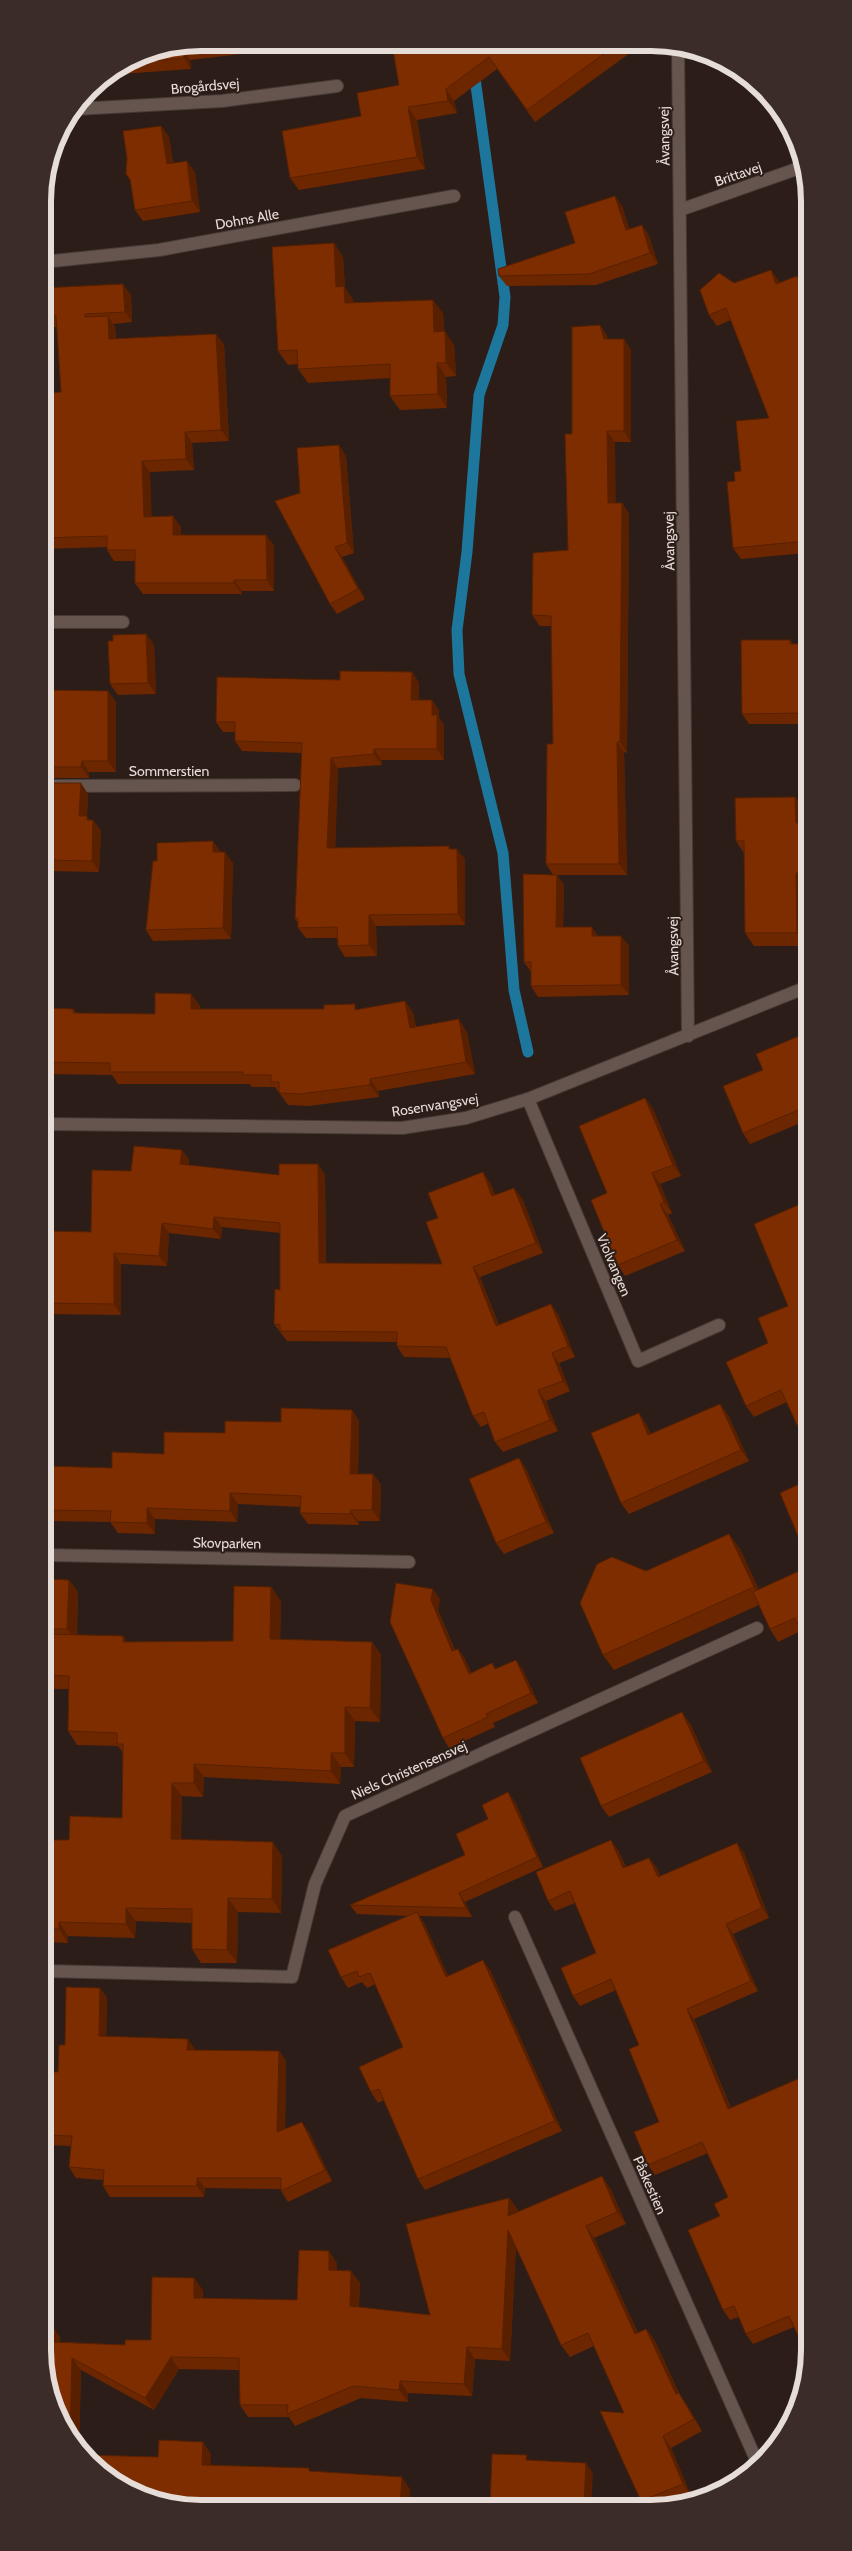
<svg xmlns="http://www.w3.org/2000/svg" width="852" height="2551" viewBox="0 0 852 2551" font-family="Cabin,sans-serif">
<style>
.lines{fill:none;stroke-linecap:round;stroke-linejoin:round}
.stream{stroke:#1d769b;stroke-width:11}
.minor-casing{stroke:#463a37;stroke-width:14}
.minor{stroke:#66554f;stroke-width:12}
.wall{fill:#6c2700}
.shaded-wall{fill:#582000}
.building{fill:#7d2d00;stroke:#582000}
.labels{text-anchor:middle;stroke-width:4;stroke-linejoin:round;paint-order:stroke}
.street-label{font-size:14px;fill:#e6dcd8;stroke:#2c1d18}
.rim{fill:none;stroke:#e6dcd8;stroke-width:6}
</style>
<rect width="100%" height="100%" fill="#2c1d18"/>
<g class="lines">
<!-- stream -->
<polyline class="stream" points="474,71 505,297 503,325 479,395 467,552 457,630 459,674 503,853 514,990 528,1052"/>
<defs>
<g id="minor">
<polyline points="678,46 688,1036"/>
<polyline points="76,109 222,101 337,86"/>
<polyline points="680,210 805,166"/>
<polyline points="43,262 159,250 454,196"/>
<polyline points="43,622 123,622"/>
<polyline points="44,786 295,785"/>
<polyline points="528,1099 638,1361 719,1325"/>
<polyline points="44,1124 402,1128 466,1118 528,1099 807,987"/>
<polyline points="45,1555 409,1562"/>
<polyline points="515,1917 758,2464"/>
<polyline points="45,1971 292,1977 315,1884 345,1816 757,1628"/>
</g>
</defs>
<!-- minor casing -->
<use href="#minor" class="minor-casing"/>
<!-- minor -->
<use href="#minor" class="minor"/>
</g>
<!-- wall -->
<g class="wall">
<polygon points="201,42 300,43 301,47 190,60 191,69 107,75 141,54"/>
<polygon points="392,44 451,44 451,50 462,44 641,45 535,122 497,69 454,101 457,113 417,120 425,169 299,190 290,178 361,116 399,85"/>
<polygon points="161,126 169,137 173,163 195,172 200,212 143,221 135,210 131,182 126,174"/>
<polygon points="51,162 52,200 43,200 43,190"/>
<polygon points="622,206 629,229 642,225 649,236 658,264 596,285 507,286 499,276 575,243"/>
<polygon points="334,243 343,257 345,288 353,300 354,302 443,313 444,331 454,345 456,376 446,377 447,408 400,410 390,396 390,378 308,383 298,369 298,364 288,365 278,351"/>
<polygon points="771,270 779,282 805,287 807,292 807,553 741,559 733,548 735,481 769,418 731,320 717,326 709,315 734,283"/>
<polygon points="43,288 131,295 132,322 113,324 115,327 116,339 224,344 229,441 192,443 194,470 150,472 151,517 173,516 181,527 181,535 266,535 274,546 274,591 242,591 242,594 143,594 135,583 135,561 114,561 107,550 107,547 43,549 43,394 61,392 57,327 47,328 43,322"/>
<polygon points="600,325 607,336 608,339 624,339 631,350 631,442 615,442 615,503 622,503 629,514 627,753 624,752 627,875 557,875 564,885 563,927 598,936 621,936 629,946 629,995 538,997 531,986 531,972 524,962 553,875 546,864 553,744 551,626 540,626 532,615 568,550 572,434"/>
<polygon points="346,456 354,553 342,557 365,599 337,614 330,604 300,493"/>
<polygon points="146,634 154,645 156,694 118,695 110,684"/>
<polygon points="790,640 793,644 807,644 807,724 749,724 742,714"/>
<polygon points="412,672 419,683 419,700 432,700 439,711 439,718 444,725 444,760 381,760 382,765 338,768 335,848 451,849 465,859 465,925 376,926 377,956 345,957 338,946 338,938 306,938 298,928 298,923 295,919 302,753 242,751 235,741 235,732 223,732 216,722 340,680"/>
<polygon points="43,690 108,691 116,702 116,772 89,772 89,778 52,778 47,771 44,771"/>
<polygon points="44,783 88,794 87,817 90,820 93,820 101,831 99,872 48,871 44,865"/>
<polygon points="795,797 805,810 805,822 807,822 807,886 806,886 806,946 754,946 745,933 744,853 736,841"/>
<polygon points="220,852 233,863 231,939 153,941 146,930"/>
<polygon points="191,994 200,1006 200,1009 359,1009 405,1001 413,1013 416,1027 467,1032 475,1074 378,1091 379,1097 309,1106 288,1105 275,1087 252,1087 250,1084 118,1084 112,1075 44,1074 44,1008 73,1009 76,1013 155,1014"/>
<polygon points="808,1040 808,1120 750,1144 743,1133 763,1070"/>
<polygon points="645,1098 653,1109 681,1176 660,1184 672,1213 668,1215 685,1251 625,1276 618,1265 607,1193"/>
<polygon points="182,1150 189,1160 189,1165 279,1175 325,1174 326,1263 442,1264 438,1218 490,1182 495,1195 522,1198 543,1253 480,1277 499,1325 558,1314 575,1357 559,1363 570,1391 546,1401 558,1431 503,1452 495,1442 489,1423 481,1427 473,1416 450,1358 404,1357 397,1346 397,1342 287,1341 274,1324 280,1290 280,1233 222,1227 221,1239 169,1233 167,1266 121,1264 121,1315 44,1314 44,1231 91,1232 131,1171"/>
<polygon points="803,1203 808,1210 808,1434 804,1435 797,1425 787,1402 754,1417 746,1406 768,1343 788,1306"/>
<polygon points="720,1404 728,1415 749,1461 629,1514 621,1503 639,1413 646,1424 651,1434"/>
<polygon points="352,1410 359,1421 358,1474 373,1474 381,1485 380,1521 358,1521 359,1525 308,1524 300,1513 301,1507 238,1504 237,1522 155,1519 155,1534 118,1533 110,1522 47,1521 44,1517 44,1466 112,1468 164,1454 225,1433 281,1422"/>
<polygon points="519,1458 526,1469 554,1533 504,1554 496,1543"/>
<polygon points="729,1534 740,1549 759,1590 808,1567 801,1631 778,1642 770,1629 759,1605 614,1670 603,1655 646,1571"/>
<polygon points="45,1579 69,1580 78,1592 77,1635 123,1636 127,1642 233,1641 271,1587 281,1601 280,1639 372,1642 381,1655 380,1722 355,1721 354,1767 341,1767 340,1784 204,1777 203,1797 182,1796 181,1839 282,1856 281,1913 238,1912 237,1963 201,1963 192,1949 192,1923 136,1921 135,1938 68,1936 68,1943 45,1942 45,1840 69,1840 122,1818 123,1753 118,1746 77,1745 68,1731 69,1689 55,1689 46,1675 47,1641 45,1641"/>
<polygon points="440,1599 438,1610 455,1650 458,1649 465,1659 471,1673 492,1663 496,1669 523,1670 538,1703 493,1723 495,1727 449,1748 443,1738 390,1622"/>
<polygon points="690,1723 712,1772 609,1817 601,1806"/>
<polygon points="515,1802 543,1867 465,1902 472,1917 419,1916 424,1923 448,1976 490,1970 562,2131 425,2190 418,2179 384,2100 378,2103 371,2092 403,2047 375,1984 367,1988 362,1982 348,1988 341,1977 409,1916 357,1914 350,1905 465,1855 488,1819"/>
<polygon points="618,1850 626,1867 649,1858 657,1868 660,1876 744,1853 769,1918 733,1934 758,1991 694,2019 731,2108 798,2079 805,2090 794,2327 753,2344 746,2334 739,2317 730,2320 723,2310 720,2216 728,2197 708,2153 655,2175 648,2165 659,2122 639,2045 616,1990 580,2006 573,1996 596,1953 575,1903 555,1911 548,1901"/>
<polygon points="100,1988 107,1998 106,2036 195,2050 279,2051 286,2061 285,2129 309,2132 332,2181 288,2202 281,2191 281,2189 205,2188 204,2197 110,2197 103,2186 104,2180 76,2178 69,2167 71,2146 45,2145 45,2072 58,2072 65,2045"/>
<polygon points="610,2188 626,2224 594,2238 638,2333 646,2329 655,2341 679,2393 687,2405 702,2431 671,2448 691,2496 667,2506 644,2506 641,2501 624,2413 594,2346 570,2357 561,2345 516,2247 510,2361 475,2359 472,2396 408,2393 408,2402 361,2398 295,2426 289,2417 248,2417 240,2405 239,2370 179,2369 154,2410 81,2370 79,2448 59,2420 46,2381 60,2337 60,2342 125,2345 151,2340 203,2290 203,2298 297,2300 337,2263 337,2270 351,2271 360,2283 359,2307 430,2315 509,2198 518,2210 518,2212"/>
</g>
<!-- shaded-wall -->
<g class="shaded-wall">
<polygon points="444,44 451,44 453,65 445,53"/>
<polygon points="183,50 190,60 191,69 184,58"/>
<polygon points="446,89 454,101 457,113 448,101"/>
<polygon points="408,107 417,120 425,169 417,157"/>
<polygon points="161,126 169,137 175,175 167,164"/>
<polygon points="187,161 195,172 200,212 192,201"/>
<polygon points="51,162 52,200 44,189 44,186"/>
<polygon points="615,196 622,206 633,241 626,230"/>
<polygon points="642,225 649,236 658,264 650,253"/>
<polygon points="334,243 343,257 345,288 353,300 354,317 345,303 336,287"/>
<polygon points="771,270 779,281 784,294 776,284"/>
<polygon points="797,276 805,287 807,292 807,302"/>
<polygon points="123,284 131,295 132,322 125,312"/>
<polygon points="433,300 443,313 444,345 434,332"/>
<polygon points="108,316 115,327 117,350 109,339"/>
<polygon points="600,325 607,336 612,350 604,339"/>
<polygon points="445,331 454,345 456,376 446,363"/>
<polygon points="216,334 224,344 229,441 221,430"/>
<polygon points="624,339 631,350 631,442 624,431"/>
<polygon points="437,363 446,377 447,408 438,394"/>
<polygon points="802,380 807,387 807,431"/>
<polygon points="607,431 615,442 616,514 608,503"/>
<polygon points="185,432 192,443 194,470 186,459"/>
<polygon points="339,445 346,456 354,553 347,543"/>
<polygon points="142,461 150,472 152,527 144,517"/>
<polygon points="622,503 629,514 627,753 620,742"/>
<polygon points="173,516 181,527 181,546 173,535"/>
<polygon points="266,535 274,546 274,591 267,580"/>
<polygon points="335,547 342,557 365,599 358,589"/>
<polygon points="234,580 242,591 242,594 234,583"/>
<polygon points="146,634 154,645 156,694 148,683"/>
<polygon points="412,672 419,683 419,711 411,700"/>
<polygon points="108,691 116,702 116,772 108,761"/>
<polygon points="432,700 439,711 439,718 444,725 444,760 437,749 432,715"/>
<polygon points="617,742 624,752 627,875 619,864"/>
<polygon points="374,749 381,760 382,765 374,754"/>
<polygon points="331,758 338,768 335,858 327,848"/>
<polygon points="82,761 89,772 89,778 81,767"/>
<polygon points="81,783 88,794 87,817 93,825 93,820 101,831 99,872 92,861 79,816"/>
<polygon points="795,797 805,810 805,836 796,823"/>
<polygon points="213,841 221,852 213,852"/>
<polygon points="457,849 465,859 465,925 458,914"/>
<polygon points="225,852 233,863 231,939 223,928"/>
<polygon points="796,873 806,886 806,946 797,933"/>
<polygon points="557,875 564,885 563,937 556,927"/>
<polygon points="369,915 376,926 377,956 369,945"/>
<polygon points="592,927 599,937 592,936"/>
<polygon points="621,936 629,946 629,995 621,985"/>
<polygon points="191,994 200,1006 200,1021 191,1009"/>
<polygon points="405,1001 413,1013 418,1040 410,1028"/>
<polygon points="459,1019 467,1032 475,1074 466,1062"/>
<polygon points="370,1079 378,1091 379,1097 370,1085"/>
<polygon points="645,1098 653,1109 681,1176 673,1165"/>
<polygon points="182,1150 189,1160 188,1175 180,1164"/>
<polygon points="318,1164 325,1174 326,1274 319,1263"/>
<polygon points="483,1172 490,1182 499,1207 492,1196"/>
<polygon points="652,1173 660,1184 672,1213 664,1202"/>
<polygon points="514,1188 522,1198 543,1253 536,1243"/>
<polygon points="803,1203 808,1210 808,1216"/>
<polygon points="660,1204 668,1215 685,1251 677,1240"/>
<polygon points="214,1217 222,1227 221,1239 213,1229"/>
<polygon points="162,1223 169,1233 167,1266 159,1256"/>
<polygon points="114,1253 121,1264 121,1315 114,1304"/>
<polygon points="473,1267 480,1277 503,1337 496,1326"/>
<polygon points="551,1304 558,1314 575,1357 568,1346"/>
<polygon points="552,1353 559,1363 570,1391 563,1381"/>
<polygon points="538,1390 546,1401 558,1431 550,1420"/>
<polygon points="720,1404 728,1415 749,1461 741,1450"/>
<polygon points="352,1410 359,1421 358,1485 350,1474"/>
<polygon points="639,1413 646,1424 656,1446 648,1435"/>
<polygon points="519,1458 526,1469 554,1533 546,1522"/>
<polygon points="373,1474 381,1485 380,1521 372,1510"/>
<polygon points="230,1493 238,1504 237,1522 230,1511"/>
<polygon points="147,1508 155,1519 155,1534 147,1523"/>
<polygon points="350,1510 358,1521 359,1525 351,1514"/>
<polygon points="729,1534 740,1549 765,1602 754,1587"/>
<polygon points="69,1580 78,1592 76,1642 67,1629"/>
<polygon points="271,1587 281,1601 280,1653 270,1639"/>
<polygon points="433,1589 440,1599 438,1610 459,1661 452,1651 431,1600"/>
<polygon points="123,1636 132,1650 123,1642"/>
<polygon points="372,1642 381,1655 380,1722 370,1708"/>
<polygon points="458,1649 465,1659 476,1683 469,1674"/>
<polygon points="516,1660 523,1670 538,1703 531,1693"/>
<polygon points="345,1707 355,1721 354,1767 345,1753"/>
<polygon points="682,1712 690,1723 712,1772 704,1761"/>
<polygon points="331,1753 341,1767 340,1784 331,1771"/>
<polygon points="194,1764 204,1777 203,1797 194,1783"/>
<polygon points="172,1783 182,1796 180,1853 171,1839"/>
<polygon points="508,1792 515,1802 543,1867 537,1857"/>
<polygon points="611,1840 618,1850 630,1878 623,1868"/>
<polygon points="273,1842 282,1856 281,1913 272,1899"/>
<polygon points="737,1843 744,1853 769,1918 762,1908"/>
<polygon points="649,1858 657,1868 665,1888 658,1877"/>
<polygon points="459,1893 465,1902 472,1917 466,1908"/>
<polygon points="228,1898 238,1912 237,1963 227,1950"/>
<polygon points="126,1908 136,1921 135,1938 126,1924"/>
<polygon points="417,1912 424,1923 453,1987 446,1977"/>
<polygon points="59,1922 68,1936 68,1943 59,1929"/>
<polygon points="726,1924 733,1934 758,1991 751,1981"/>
<polygon points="483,1960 490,1970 562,2131 555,2121"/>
<polygon points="100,1988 107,1998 106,2047 99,2036"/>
<polygon points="687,2009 694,2019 735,2119 728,2109"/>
<polygon points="188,2039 195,2049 195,2060 187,2050"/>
<polygon points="279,2051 286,2061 285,2143 277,2132"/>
<polygon points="798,2079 805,2090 809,2098 809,2102"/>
<polygon points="302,2122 309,2132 332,2181 325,2170"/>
<polygon points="602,2176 610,2188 626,2224 617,2212"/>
<polygon points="197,2178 205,2188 204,2197 197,2186"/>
<polygon points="509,2198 518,2210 517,2228 508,2216"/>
<polygon points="586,2226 594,2238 644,2346 635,2334"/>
<polygon points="508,2230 516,2242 510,2361 502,2349"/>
<polygon points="329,2251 337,2263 337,2282 329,2270"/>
<polygon points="351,2271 360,2283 358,2318 350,2306"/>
<polygon points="194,2278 203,2290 202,2310 194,2298"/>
<polygon points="52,2325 60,2337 59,2354 51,2342"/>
<polygon points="646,2329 655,2341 685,2406 676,2394"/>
<polygon points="467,2347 475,2359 472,2396 464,2384"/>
<polygon points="171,2357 179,2369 154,2410 145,2398"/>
<polygon points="72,2358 81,2370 79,2448 70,2436"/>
<polygon points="400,2381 408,2393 408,2402 399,2390"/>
<polygon points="679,2393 687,2405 702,2431 694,2419"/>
<polygon points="663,2436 671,2448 691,2496 683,2484"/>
<polygon points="203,2442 211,2454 210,2477 202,2465"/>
<polygon points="586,2463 593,2473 591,2506 584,2506"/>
<polygon points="402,2477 410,2489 409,2506 400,2506"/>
</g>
<!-- building -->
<g class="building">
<polygon points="201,42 243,43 183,50 184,58 128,63 141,54"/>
<polygon points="392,44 444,44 445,53 462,44 616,45 527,110 489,57 446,89 448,101 408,107 417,157 290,178 282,131 361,116 357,93 399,85"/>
<polygon points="161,126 167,164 187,161 192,201 135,210 130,179 126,174 127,158 123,131"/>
<polygon points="615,196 626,230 642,225 650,253 589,274 499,276 498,269 575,243 565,212"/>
<polygon points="334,243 336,287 344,286 345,303 433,300 434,332 445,331 446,363 437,363 438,394 390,396 390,364 298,369 297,350 278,351 272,247"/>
<polygon points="771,270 776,284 797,276 807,302 807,379 802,380 807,431 807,541 733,548 727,482 735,481 734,472 741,471 736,421 769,418 726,308 709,315 700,290 719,273 734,283"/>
<polygon points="123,284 125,312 85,314 85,317 108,316 109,339 216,334 221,430 185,432 186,459 142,461 144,517 173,516 173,535 266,535 267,580 234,580 234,583 135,583 135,550 107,550 107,536 43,538 43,394 61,392 56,316 43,317 43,288"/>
<polygon points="600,325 604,339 624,339 624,431 607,431 608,503 622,503 620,742 617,742 619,864 546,864 547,744 553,744 551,616 532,615 533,553 568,550 565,434 572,434 572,327"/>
<polygon points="339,445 347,543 335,547 358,589 330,604 275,501 300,493 297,448"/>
<polygon points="146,634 148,683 110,684 108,641 113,641 113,635"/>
<polygon points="741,640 790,640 790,644 807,644 807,713 742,714"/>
<polygon points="340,671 412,672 411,700 432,700 432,715 437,715 437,749 374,749 374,754 331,758 327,848 449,846 449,849 457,849 458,914 369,915 369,945 338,946 337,927 298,928 298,918 295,919 302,743 235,741 235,722 216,722 217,677 340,680"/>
<polygon points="43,690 108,691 108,761 82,761 81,767 44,767"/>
<polygon points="44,783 81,783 79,816 87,816 87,820 93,820 92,861 44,860"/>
<polygon points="795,797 796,823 807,822 807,872 796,873 797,933 745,933 744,841 736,841 735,798"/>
<polygon points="213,841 213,852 225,852 223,928 146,930 153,861 157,861 157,843"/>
<polygon points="523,874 557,875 556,927 592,927 592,936 621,936 621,985 531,986 531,962 524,962"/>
<polygon points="155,993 191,994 191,1009 324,1009 324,1005 355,1004 355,1010 405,1001 410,1028 459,1019 466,1062 370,1079 370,1085 300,1094 279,1093 279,1082 271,1082 271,1075 243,1075 243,1072 110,1072 110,1063 44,1062 44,1008 73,1009 73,1013 155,1014"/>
<polygon points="804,1034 808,1044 808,1106 743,1133 723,1086 763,1070 756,1054"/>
<polygon points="645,1098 673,1165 652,1173 664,1202 660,1204 677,1240 618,1265 591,1200 607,1193 579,1126"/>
<polygon points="134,1146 182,1150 180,1164 279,1175 279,1164 318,1164 319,1263 442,1264 426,1222 438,1218 428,1193 483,1172 492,1196 514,1188 536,1243 473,1267 496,1326 551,1304 568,1346 552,1353 563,1381 538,1390 550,1420 495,1442 484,1412 473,1416 446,1347 397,1346 397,1332 280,1331 280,1325 274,1324 275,1289 280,1290 280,1223 214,1217 213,1229 162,1223 159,1256 114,1253 114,1304 44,1303 44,1231 91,1232 92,1170 131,1171"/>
<polygon points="803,1203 808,1216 808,1420 797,1425 781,1390 746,1406 726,1362 768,1343 758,1318 788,1306 754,1224"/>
<polygon points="720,1404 741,1450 621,1503 591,1433 639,1413 648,1435"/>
<polygon points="281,1408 352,1410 350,1474 373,1474 372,1510 350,1510 351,1514 300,1513 301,1496 230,1493 230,1511 147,1508 147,1523 110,1522 111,1511 44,1510 44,1466 112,1468 112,1452 164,1454 164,1432 225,1433 225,1421 281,1422"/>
<polygon points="519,1458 546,1522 496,1543 469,1479"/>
<polygon points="808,1480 808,1560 780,1493"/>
<polygon points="729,1534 754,1587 603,1655 580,1603 597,1564 612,1557 646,1571"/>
<polygon points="808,1567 808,1649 795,1618 770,1629 753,1592"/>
<polygon points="45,1579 69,1580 67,1629 45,1629"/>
<polygon points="396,1583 433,1589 431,1600 452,1651 458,1649 469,1674 492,1663 495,1669 516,1660 531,1693 486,1714 488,1717 443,1738 390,1622"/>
<polygon points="234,1586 271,1587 270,1639 372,1642 370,1708 345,1707 345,1753 331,1753 331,1771 194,1764 194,1783 172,1783 171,1839 273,1842 272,1899 228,1898 227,1950 192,1949 192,1909 126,1908 126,1924 59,1922 59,1929 45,1928 45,1840 69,1840 70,1816 122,1818 123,1744 117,1744 117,1733 68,1731 69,1676 46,1675 47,1634 123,1636 123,1642 233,1641"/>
<polygon points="682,1712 704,1761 601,1806 580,1758"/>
<polygon points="508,1792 537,1857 459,1893 466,1908 350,1905 465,1855 456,1834 488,1819 482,1805"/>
<polygon points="611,1840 623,1868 649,1858 658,1877 737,1843 762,1908 726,1924 751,1981 687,2009 728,2109 798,2079 809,2102 809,2359 789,2316 746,2334 734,2306 723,2310 688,2230 720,2216 714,2204 728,2197 702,2142 648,2165 634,2132 659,2122 629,2049 639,2045 611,1979 573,1996 561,1968 596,1953 570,1891 548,1901 536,1872"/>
<polygon points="417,1912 446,1977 483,1960 555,2121 418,2179 379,2089 371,2092 359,2067 403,2047 370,1973 359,1977 357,1971 341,1977 328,1950"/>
<polygon points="66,1987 100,1988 99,2036 188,2039 187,2050 279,2051 277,2132 302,2122 325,2170 281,2191 281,2178 197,2178 197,2186 103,2186 104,2170 69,2167 72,2136 45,2135 45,2072 58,2072 59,2045 65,2045"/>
<polygon points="809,2000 809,2016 802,2003"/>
<polygon points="602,2176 617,2212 586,2226 635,2334 646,2329 676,2394 679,2393 694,2419 663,2436 683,2484 641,2501 600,2411 624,2413 588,2333 561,2345 508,2230 502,2349 467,2347 464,2384 400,2381 399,2390 353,2386 287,2414 288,2405 240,2405 239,2358 171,2357 145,2398 72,2358 70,2436 59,2420 46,2381 45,2325 52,2325 51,2342 125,2345 125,2340 151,2340 152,2277 194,2278 194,2298 297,2300 299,2250 329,2251 329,2270 351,2271 350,2306 430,2315 406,2224 509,2198 508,2216"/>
<polygon points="159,2440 203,2442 202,2465 309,2468 309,2471 402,2477 400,2506 170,2506 122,2487 89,2462 84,2455 158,2457"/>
<polygon points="492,2454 527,2455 526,2460 586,2463 584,2506 490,2506"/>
</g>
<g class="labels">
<!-- street labels -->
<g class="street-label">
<text transform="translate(205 86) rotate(-5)" y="5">Brogårdsvej</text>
<text transform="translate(664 136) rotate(-91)" y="5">Åvangsvej</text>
<text transform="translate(738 174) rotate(-19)" y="5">Brittavej</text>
<text transform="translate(247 219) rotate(-10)" y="5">Dohns Alle</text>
<text transform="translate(669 541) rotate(-91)" y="5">Åvangsvej</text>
<text x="169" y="776">Sommerstien</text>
<text transform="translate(673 946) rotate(-91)" y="5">Åvangsvej</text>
<text transform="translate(435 1105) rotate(-9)" y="5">Rosenvangsvej</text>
<text transform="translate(614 1265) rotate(67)" y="5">Violvangen</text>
<text transform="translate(227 1543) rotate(1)" y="5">Skovparken</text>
<text transform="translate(409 1770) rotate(-24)" y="5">Niels Christensensvej</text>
<text transform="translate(650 2185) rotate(66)" y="5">Påskestien</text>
</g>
</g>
<!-- crop -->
<path d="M0 0H852V2551H0ZM201 51H651A150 150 0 0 1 801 201V2350A150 150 0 0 1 651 2500H201A150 150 0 0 1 51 2350V201A150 150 0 0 1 201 51Z" fill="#3b2c27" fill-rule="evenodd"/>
<path class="rim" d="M201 51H651A150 150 0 0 1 801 201V2350A150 150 0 0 1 651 2500H201A150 150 0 0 1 51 2350V201A150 150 0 0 1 201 51Z"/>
</svg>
